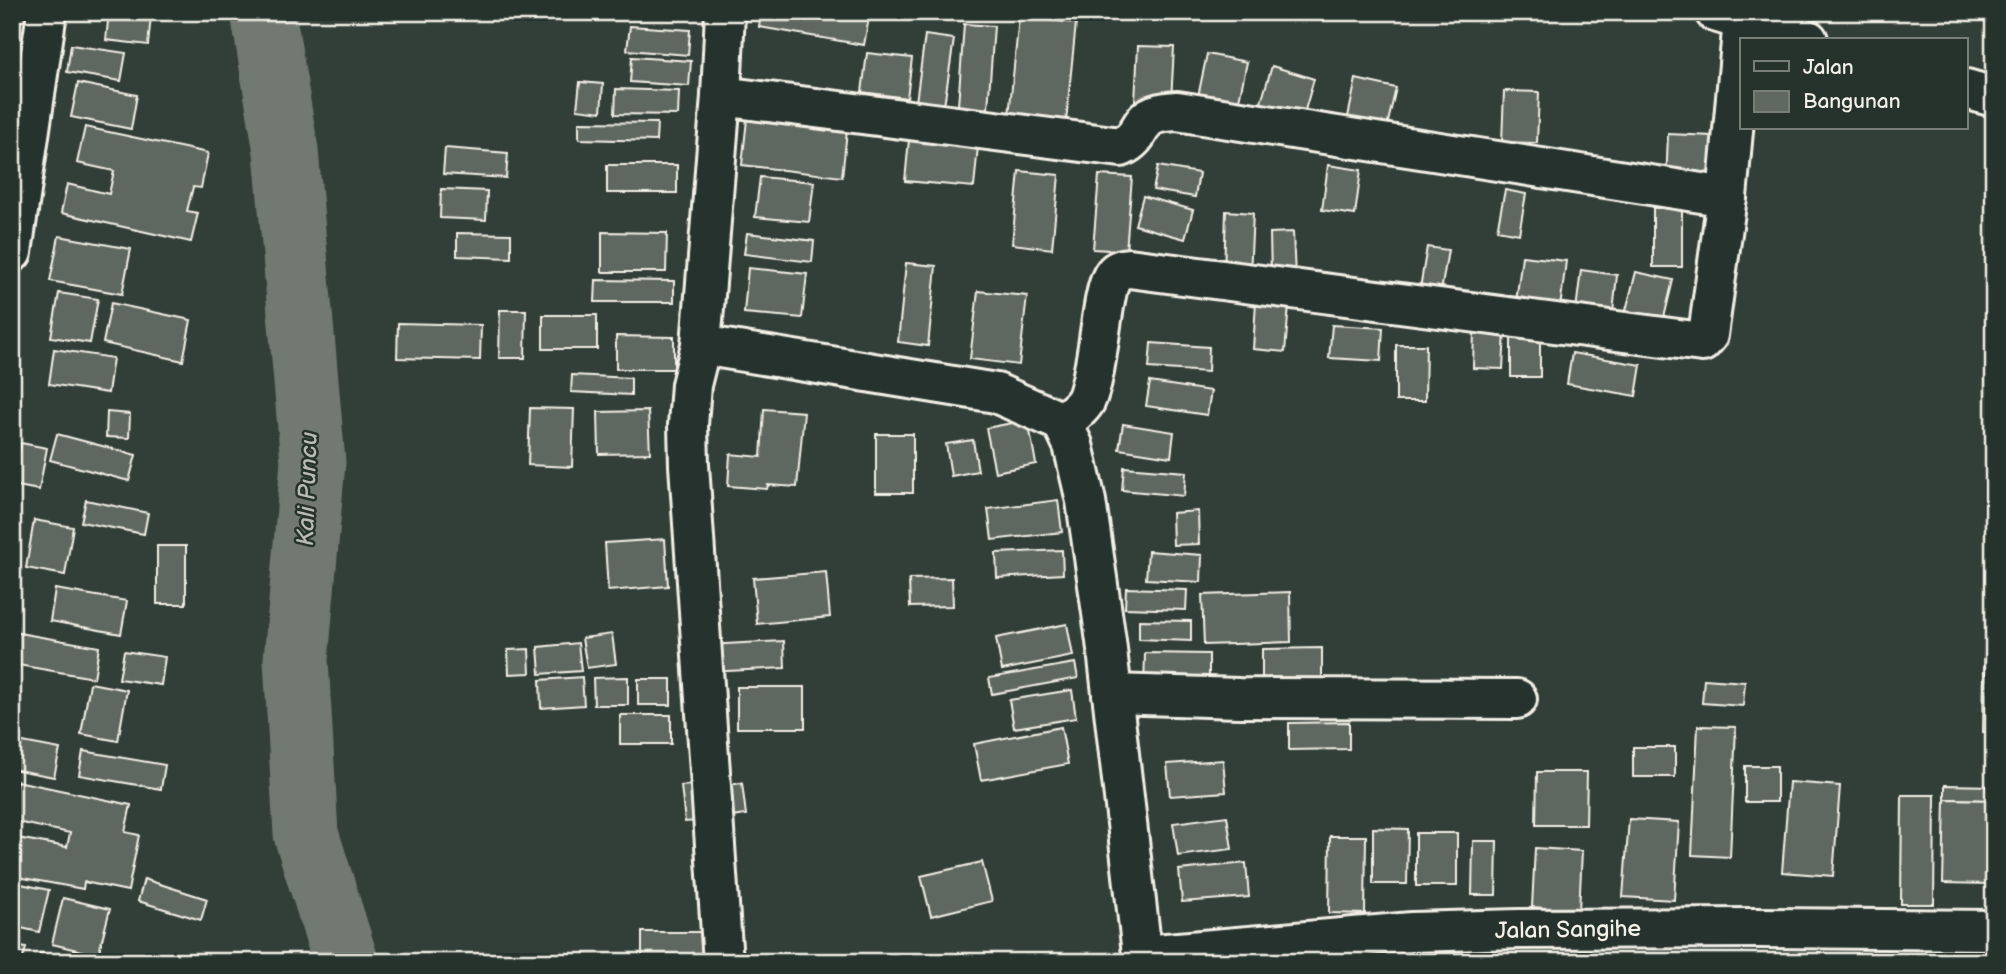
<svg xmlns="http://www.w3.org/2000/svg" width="2006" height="974" viewBox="0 0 2006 974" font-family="'Balsamiq Sans',sans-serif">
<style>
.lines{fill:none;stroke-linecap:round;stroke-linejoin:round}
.river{stroke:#727972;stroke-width:65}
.building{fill:#5f6861;stroke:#f4f1e8;stroke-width:2}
.minor-casing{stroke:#f4f1e8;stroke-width:44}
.secondary-casing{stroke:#f4f1e8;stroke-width:44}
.minor{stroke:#26332d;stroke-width:38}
.secondary{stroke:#26332d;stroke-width:38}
.labels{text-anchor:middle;stroke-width:5;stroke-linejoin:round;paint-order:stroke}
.street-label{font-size:23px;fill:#f4f1e8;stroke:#26332d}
.water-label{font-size:24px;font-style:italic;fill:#babbb3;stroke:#26332d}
</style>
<rect width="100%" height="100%" fill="#323e38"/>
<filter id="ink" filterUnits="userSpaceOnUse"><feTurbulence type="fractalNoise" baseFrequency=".0143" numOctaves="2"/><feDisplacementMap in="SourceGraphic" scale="14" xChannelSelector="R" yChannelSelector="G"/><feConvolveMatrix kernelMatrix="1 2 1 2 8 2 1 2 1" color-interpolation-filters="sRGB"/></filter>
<g filter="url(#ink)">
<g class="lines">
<!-- river -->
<polyline class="river" points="263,12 286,151 313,462 296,660 306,834 346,962"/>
</g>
<!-- building -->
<g class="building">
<polygon points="109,12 151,16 148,45 106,40"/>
<polygon points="761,12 870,12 864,45 759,27"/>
<polygon points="1019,17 1076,23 1066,122 1009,116"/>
<polygon points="964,24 994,26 988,109 958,106"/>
<polygon points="630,26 690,30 688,55 627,50"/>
<polygon points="925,35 954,39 944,106 916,102"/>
<polygon points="71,45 126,53 121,81 67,72"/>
<polygon points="1138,46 1174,47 1171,102 1135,101"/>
<polygon points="867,53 912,58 907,98 862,92"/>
<polygon points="1207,54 1247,62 1236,115 1196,106"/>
<polygon points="632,57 691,61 689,86 630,82"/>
<polygon points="1272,66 1314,79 1299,131 1256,119"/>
<polygon points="1356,79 1396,88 1384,139 1345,131"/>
<polygon points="580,82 603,84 601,112 577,109"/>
<polygon points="78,83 137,95 131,129 71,117"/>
<polygon points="616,89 679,91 678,115 615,114"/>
<polygon points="1504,91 1539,92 1537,143 1502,142"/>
<polygon points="747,119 847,131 842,177 742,165"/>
<polygon points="579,122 657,123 656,141 579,139"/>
<polygon points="85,127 208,153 201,188 193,187 187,211 198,213 191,242 61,213 67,184 109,194 114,171 77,163"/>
<polygon points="1668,134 1713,136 1711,186 1666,184"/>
<polygon points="909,139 978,146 974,187 905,181"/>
<polygon points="445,148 508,153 506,178 443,174"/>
<rect x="607" y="165" width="70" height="28"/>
<polygon points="1328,165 1361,170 1355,215 1322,210"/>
<polygon points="1158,166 1199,173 1195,197 1153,190"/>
<polygon points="1019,171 1059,175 1052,249 1012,244"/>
<polygon points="1099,175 1132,177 1126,251 1093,249"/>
<polygon points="760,177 814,182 809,222 755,217"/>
<polygon points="441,189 487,191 486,220 440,218"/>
<polygon points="1505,190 1526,194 1519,234 1497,230"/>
<polygon points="1143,196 1193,210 1185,239 1135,225"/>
<rect x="1653" y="208" width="29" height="59"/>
<polygon points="1226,211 1253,213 1250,276 1224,274"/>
<polygon points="602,232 667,233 666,272 602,272"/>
<polygon points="1293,232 1295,277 1271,277 1270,233"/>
<polygon points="457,233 511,234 511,258 457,256"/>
<polygon points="747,233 814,241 812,262 744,254"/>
<polygon points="59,236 131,249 122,294 50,281"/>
<polygon points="1427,247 1448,250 1439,304 1418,300"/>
<polygon points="1522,256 1566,261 1559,316 1515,310"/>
<polygon points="906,263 936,266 928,346 898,342"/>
<polygon points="748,268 807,274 802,318 744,313"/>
<polygon points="1581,270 1617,275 1612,322 1575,318"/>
<polygon points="1636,272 1673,280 1662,326 1624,318"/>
<polygon points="596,280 674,281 674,302 595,302"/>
<polygon points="978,291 1027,296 1019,365 970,359"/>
<polygon points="59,293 98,299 90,343 51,337"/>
<polygon points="1256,302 1289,305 1285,352 1253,349"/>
<polygon points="111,303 191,320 183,361 103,343"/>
<polygon points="500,310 526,310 525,358 499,358"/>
<rect x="543" y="315" width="54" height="34"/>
<polygon points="398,323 481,325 480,360 397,358"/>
<polygon points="1332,325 1383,328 1381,361 1329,358"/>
<polygon points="1474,329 1505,330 1503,369 1473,368"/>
<rect x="1511" y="335" width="29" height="42"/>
<polygon points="616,336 674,337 674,369 616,369"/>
<polygon points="1151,343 1209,347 1208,372 1149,368"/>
<polygon points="1396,345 1426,345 1425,401 1396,401"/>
<polygon points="54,349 113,358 108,393 49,384"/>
<polygon points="1572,353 1641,365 1636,396 1567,384"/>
<polygon points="572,375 631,378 631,395 571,392"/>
<polygon points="1150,382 1211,391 1207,415 1146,406"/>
<polygon points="530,408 574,409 572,467 528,465"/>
<polygon points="764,409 804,412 797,487 768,485 767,489 728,486 730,454 761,457"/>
<polygon points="648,411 650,453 599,454 598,412"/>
<polygon points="107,412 130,414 129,438 106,437"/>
<polygon points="1028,420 1036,464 995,472 986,428"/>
<polygon points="1123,424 1174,432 1171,457 1119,449"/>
<polygon points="57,434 136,455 129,481 50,460"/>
<rect x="876" y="434" width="37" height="59"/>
<polygon points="973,440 978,471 951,476 946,444"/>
<polygon points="21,443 47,448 39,490 12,485"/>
<polygon points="1124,467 1186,472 1184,496 1122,490"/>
<polygon points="86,500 148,513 144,534 81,522"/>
<polygon points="1058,500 1062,532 992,540 988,509"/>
<polygon points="1198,511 1199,544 1173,545 1172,513"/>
<polygon points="34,520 73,527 65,575 26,568"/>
<polygon points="665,539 668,586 608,591 605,543"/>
<rect x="157" y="546" width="29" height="58"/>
<polygon points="1062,550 1063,574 997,578 996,553"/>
<polygon points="1148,551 1202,555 1201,582 1146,579"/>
<polygon points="826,572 830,617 757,624 753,578"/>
<polygon points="952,578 953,606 910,607 909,579"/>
<polygon points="1126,588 1187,590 1186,610 1125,608"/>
<polygon points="55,589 127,601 121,634 50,621"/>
<polygon points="1290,592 1291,642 1204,645 1202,595"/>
<polygon points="1139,620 1191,621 1191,641 1139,639"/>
<polygon points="1067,624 1073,656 1002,670 996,638"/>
<polygon points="13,632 99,647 94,678 12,664"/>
<polygon points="612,634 616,664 587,668 582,638"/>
<polygon points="784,641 785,668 708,672 707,645"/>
<polygon points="578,643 581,671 540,674 538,647"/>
<polygon points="1985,644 1994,644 1994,674 1984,674"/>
<polygon points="1322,648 1322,679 1262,681 1262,649"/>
<polygon points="529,649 530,673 509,674 508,650"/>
<polygon points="124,651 165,657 161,685 119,679"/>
<polygon points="1145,653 1209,654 1209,689 1144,688"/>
<polygon points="1075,663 1078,678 992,694 989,678"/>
<polygon points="1984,674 1994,674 1994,732 1983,732"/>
<polygon points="582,677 584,705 541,708 540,680"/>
<polygon points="628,677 628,705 594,705 593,678"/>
<rect x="638" y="679" width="33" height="26"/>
<polygon points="1704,679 1745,682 1743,706 1702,703"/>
<polygon points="90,683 127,690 118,741 81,734"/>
<rect x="737" y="687" width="68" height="41"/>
<polygon points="1072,690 1076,718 1014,728 1009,700"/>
<rect x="620" y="715" width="51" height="29"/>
<polygon points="1349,722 1349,749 1289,750 1289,723"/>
<polygon points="1698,726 1736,727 1730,857 1692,855"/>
<polygon points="1061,727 1068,764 981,780 974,744"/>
<polygon points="12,740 60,749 54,777 12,769"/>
<rect x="1633" y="747" width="42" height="30"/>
<polygon points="83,751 165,765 161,789 79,775"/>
<polygon points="1223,760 1226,792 1170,796 1167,764"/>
<rect x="1745" y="766" width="32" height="36"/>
<polygon points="1537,772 1587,772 1586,825 1536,825"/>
<polygon points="17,781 131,805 125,832 139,835 128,891 84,882 83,889 12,876 12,837 67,847 70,833 12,821 12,803"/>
<polygon points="1789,782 1840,786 1833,876 1782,872"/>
<polygon points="742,783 746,815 724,818 721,786"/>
<polygon points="704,784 707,820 685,822 681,786"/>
<polygon points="1945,785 1993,786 1992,800 1945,799"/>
<polygon points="1902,795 1935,795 1934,904 1901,904"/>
<polygon points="1945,799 1992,800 1990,884 1943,883"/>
<polygon points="1227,816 1232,849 1178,856 1173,823"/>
<polygon points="1629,819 1679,822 1674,900 1623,897"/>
<polygon points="1373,828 1408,829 1407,884 1373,884"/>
<rect x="1416" y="833" width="41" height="53"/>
<polygon points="1330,836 1366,836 1365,914 1329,913"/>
<polygon points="1473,841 1497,841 1496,895 1472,895"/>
<polygon points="1535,848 1582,851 1579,911 1532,907"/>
<polygon points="982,862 992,901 931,916 921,876"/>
<polygon points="1246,863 1249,897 1182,902 1179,870"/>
<polygon points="144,879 207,899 201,920 138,901"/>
<polygon points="12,882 49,890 39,932 12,926"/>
<polygon points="63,898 110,909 98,955 52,944"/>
<polygon points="642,932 711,932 711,962 579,962 579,956 642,957"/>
<polygon points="12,945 26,948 22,962 12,962"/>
<polygon points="40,953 70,962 37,962"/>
<polygon points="1926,953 1957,956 1957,962 1925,962"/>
</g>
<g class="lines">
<defs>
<g id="minor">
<polyline points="725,12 721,96 701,345 996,393 1062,422 1073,445 1086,501 1106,641 1143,962"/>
<polyline points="1715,12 1808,40"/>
<polyline points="1966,89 1994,97"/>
<path d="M721 96 1121 147C1150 133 1130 113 1177 111L1727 197"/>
<polyline points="701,345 691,385 688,425 689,465 723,962"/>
<path d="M1062 422C1071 416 1081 409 1086 400 1099 372 1101 289 1114 274 1118 269 1123 269 1129 268L1702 342 1708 335 1727 197 1743 20"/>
<polyline points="1112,694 1239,698 1517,699"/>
<polyline points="1143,955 1412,932 1519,929 1760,928 1994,930"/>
</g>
<polyline id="secondary" points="12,252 47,12"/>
</defs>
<!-- minor casing -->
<use href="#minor" class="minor-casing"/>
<!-- secondary casing -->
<use href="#secondary" class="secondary-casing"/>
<!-- minor -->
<use href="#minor" class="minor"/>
<!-- secondary -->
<use href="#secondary" class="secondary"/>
</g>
</g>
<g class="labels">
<!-- street labels -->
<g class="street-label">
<text transform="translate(1568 929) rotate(-1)" y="8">Jalan Sangihe</text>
</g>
<!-- water labels -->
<g class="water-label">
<text transform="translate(307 489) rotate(-88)" y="8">Kali Puncu</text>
</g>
</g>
<!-- margin -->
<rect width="2006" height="974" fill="none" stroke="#26332d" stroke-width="42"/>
<rect x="21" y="21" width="1964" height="932" fill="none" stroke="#f4f1e8" stroke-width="2.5" filter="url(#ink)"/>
<!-- legend -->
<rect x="1740" y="38" width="228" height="91" fill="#26332d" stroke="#787f78" stroke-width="2"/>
<rect x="1754" y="61" width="35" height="10" fill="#26332d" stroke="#787f78" stroke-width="2"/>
<text x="1803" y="74" font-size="21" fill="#f4f1e8">Jalan</text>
<rect x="1754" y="91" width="35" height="21" fill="#5f6861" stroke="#787f78" stroke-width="2"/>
<text x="1803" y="108" font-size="21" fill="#f4f1e8">Bangunan</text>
</svg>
